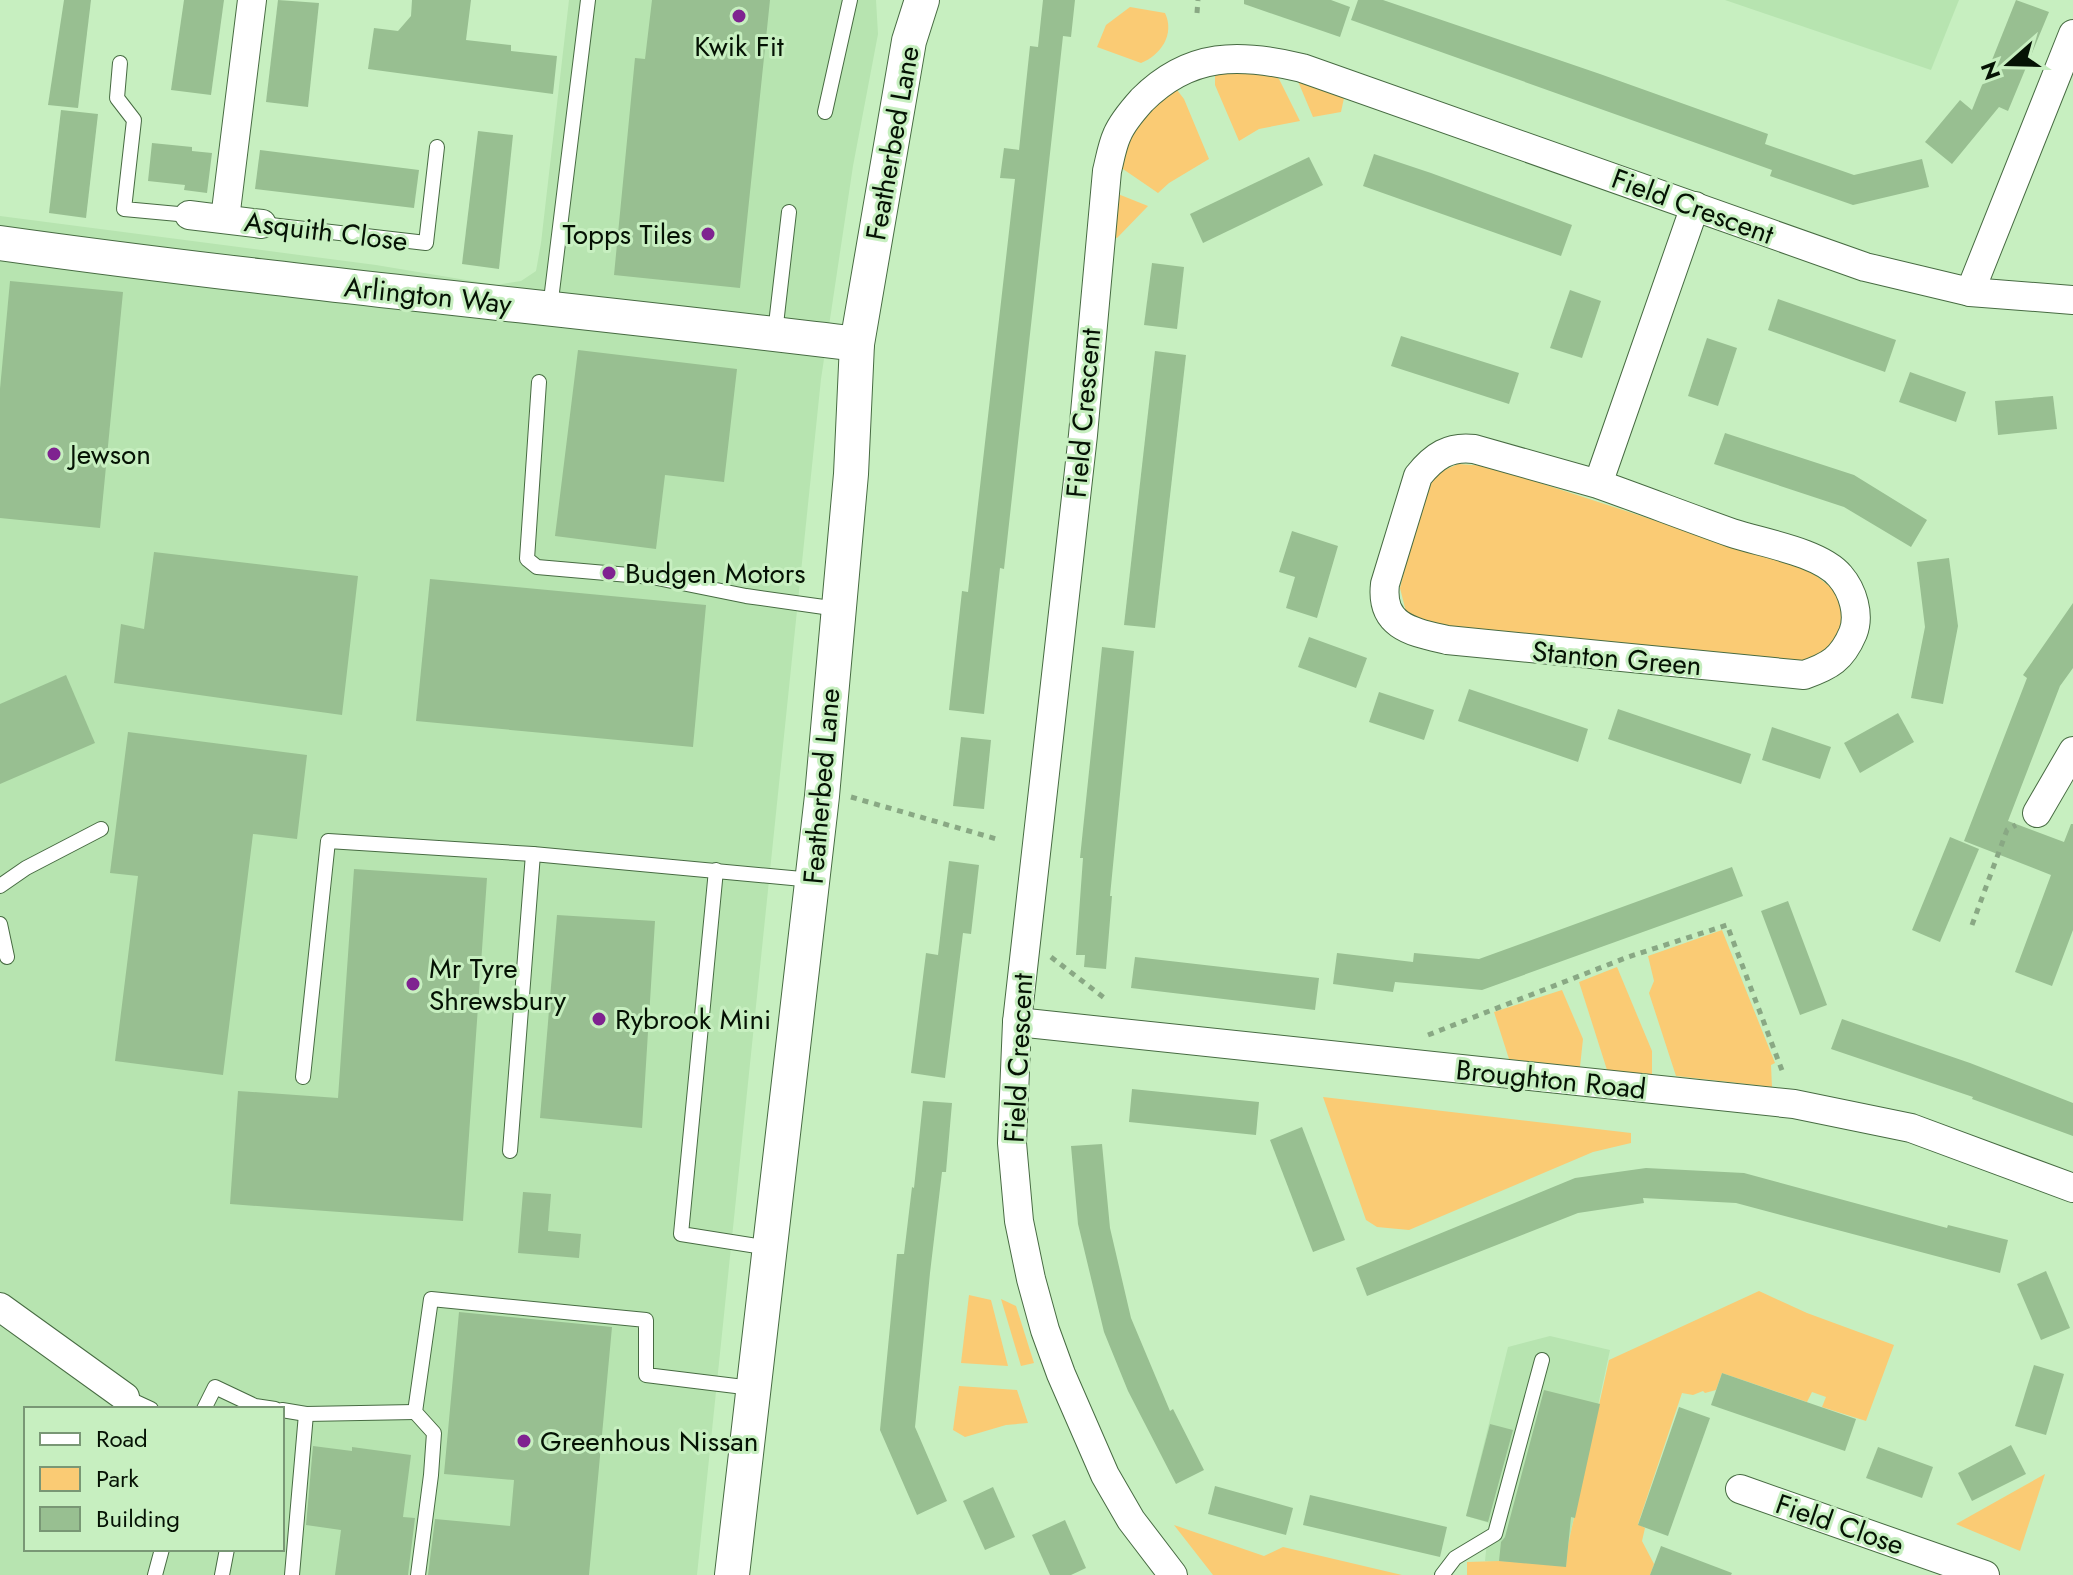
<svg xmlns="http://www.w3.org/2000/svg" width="2073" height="1575" viewBox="0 0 2073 1575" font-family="Jost,sans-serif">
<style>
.built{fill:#b7e4b0;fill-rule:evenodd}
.green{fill:#facb74}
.building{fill:#98bf91}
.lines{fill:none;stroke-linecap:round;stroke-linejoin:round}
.service-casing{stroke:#476b42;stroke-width:16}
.minor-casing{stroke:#476b42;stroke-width:30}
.tertiary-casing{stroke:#476b42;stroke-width:36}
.path{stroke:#89a884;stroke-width:5;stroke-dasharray:6 6;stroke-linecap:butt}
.service{stroke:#fff;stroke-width:14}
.minor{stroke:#fff;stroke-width:28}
.tertiary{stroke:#fff;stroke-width:34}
.poi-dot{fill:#7f2390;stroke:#c7efc0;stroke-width:3}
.labels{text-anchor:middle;stroke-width:6;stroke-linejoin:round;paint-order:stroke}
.poi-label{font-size:28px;fill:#051204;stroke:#c7efc0;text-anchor:start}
.street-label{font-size:28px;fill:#051204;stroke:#c7efc0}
</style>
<rect width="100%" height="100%" fill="#c7efc0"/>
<!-- built -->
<g class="built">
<path d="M569 0H876L878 34 853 166 821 379 697 1575H0V216L376 265 496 285 521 281 536 271 541 243ZM26 1409H282V1549H26Z"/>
<polygon points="1725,0 1959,0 1931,70"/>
<polygon points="1550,1336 1610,1350 1568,1545 1566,1567 1485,1561 1489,1523 1466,1516 1508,1347"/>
</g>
<!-- green -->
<g class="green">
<path d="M1130 7 1165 13C1175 34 1161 55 1141 63L1097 47 1106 25Z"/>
<polygon points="1238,70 1271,73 1279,79 1300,121 1259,129 1239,141 1215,85 1215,74"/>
<polygon points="1297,79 1344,98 1341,112 1313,117"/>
<path d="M1177 90 1184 99 1209 159 1169 183 1158 193 1123 169C1117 138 1155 105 1177 90Z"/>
<polygon points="1118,194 1148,206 1117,238 1110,236"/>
<polygon points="1458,464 1488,466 1810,571 1838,593 1848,619 1822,658 1798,664 1424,626 1406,612 1400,588 1426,485 1438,473"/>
<polygon points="1722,930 1775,1063 1771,1065 1772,1087 1676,1076 1649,993 1654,981 1648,956"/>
<polygon points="1617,967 1652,1051 1652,1074 1608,1073 1579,982"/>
<polygon points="1562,990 1583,1039 1580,1067 1509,1059 1494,1012"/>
<polygon points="1323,1097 1631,1133 1631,1143 1593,1152 1409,1230 1377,1227 1366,1220"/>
<polygon points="1759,1291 1807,1313 1894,1345 1866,1421 1822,1407 1826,1397 1812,1392 1807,1402 1722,1373 1716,1390 1705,1393 1703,1391 1693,1395 1682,1393 1638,1524 1645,1528 1642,1541 1654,1564 1650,1575 1467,1575 1467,1562 1499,1561 1566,1566 1568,1545 1609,1360"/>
<polygon points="969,1295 991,1300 1008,1366 961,1363"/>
<polygon points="1001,1299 1016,1306 1034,1363 1021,1366"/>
<polygon points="959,1386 1017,1390 1028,1423 1006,1425 965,1437 953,1430"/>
<polygon points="2045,1474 2020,1551 1956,1524"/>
<polygon points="1174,1525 1264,1556 1283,1547 1402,1575 1213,1575"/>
</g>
<!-- building -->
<g class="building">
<polygon points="64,0 91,0 78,108 48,105"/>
<polygon points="184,0 224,0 211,95 171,90"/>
<polygon points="278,0 319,3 308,107 266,102"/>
<polygon points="412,0 471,0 466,40 511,45 511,51 557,56 553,94 368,69 374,28 398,31 411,16"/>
<polygon points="652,0 770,0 740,288 614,275 635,58 645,59"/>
<polygon points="1043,0 1075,0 1071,37 1063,36 1004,569 1000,568 984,714 949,710 962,591 968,592 1015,179 1000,178 1004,148 1019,150 1030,46 1038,47"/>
<polygon points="1244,0 1331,0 1350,7 1340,37 1244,4"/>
<polygon points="1358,0 1383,0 1600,74 1768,134 1765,144 1854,175 1922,159 1929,187 1853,205 1770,176 1772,170 1351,20"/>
<polygon points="2016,0 2049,12 2008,111 1999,107 1952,164 1925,142 1960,100 1972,110"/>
<polygon points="61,110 98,114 86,218 49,213"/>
<polygon points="478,131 513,135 499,269 462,264"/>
<polygon points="152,143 192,147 192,151 212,153 207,193 184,190 185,185 148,181"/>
<polygon points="260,150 419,170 414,208 255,189"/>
<polygon points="1374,154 1431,173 1572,225 1561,256 1363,186"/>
<polygon points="1309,157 1323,185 1203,243 1190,214"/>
<polygon points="1152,263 1184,267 1177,329 1144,325"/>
<polygon points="10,281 123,292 100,528 0,518 0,389"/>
<polygon points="1570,290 1601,301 1582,358 1550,348"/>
<polygon points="1778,299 1896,340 1885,372 1768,330"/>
<polygon points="1401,336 1519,373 1509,404 1391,366"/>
<polygon points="1707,338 1737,348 1718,406 1688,396"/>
<polygon points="578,350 737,369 724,482 665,475 656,549 555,536"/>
<polygon points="1155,351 1186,355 1155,628 1124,625"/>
<polygon points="1910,372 1966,392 1956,422 1899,402"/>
<polygon points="2053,396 2057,429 1998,435 1995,401"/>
<polygon points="1725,433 1854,475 1927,520 1911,547 1844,507 1714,464"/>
<polygon points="1292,531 1338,546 1317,618 1286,608 1295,577 1279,572"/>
<polygon points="154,552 358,576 342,715 114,683 121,624 144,629"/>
<polygon points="1949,558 1958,626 1943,704 1911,698 1925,627 1917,562"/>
<polygon points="430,579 706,605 693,747 416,721"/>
<polygon points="2073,603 2073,668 2060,686 2008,821 2064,842 2071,824 2073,824 2073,930 2052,986 2015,972 2051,875 1964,841 2027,678 2023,675"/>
<polygon points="1309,637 1367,658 1356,688 1298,667"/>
<polygon points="1102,647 1134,651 1110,896 1112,896 1106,969 1084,967 1085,955 1076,955 1083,858 1080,858"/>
<polygon points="66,675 95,743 0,784 0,704"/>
<polygon points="1469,689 1588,729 1578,762 1458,721"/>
<polygon points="1379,692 1434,710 1424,740 1369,722"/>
<polygon points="1618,709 1751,754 1741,784 1608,739"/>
<polygon points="1898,713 1914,742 1860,773 1844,743"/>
<polygon points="1772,727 1831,747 1820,779 1762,760"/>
<polygon points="128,732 307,755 297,839 253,834 223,1075 115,1061 138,876 110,873"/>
<polygon points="961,737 991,740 984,809 953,806"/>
<polygon points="1950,837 1979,849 1940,942 1912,930"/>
<polygon points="949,861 979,865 971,934 963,933 945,1078 911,1073 926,953 938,955"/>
<polygon points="1732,867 1743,896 1482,990 1395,982 1393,992 1333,984 1337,953 1413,962 1414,953 1479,959"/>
<polygon points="354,869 487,878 463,1221 230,1204 238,1091 338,1098"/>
<polygon points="1788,901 1827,1005 1800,1015 1761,911"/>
<polygon points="557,915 655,921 642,1128 540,1118"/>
<polygon points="1135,957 1319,978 1315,1010 1131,988"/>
<polygon points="1842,1019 1970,1063 2073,1103 2073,1136 1972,1099 1973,1097 1831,1049"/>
<polygon points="1132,1089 1259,1102 1256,1135 1129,1122"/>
<polygon points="923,1101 952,1103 946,1172 942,1172 930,1273 915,1427 947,1501 917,1515 880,1430 897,1254 904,1254 912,1187 914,1188"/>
<polygon points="1302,1127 1345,1240 1313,1252 1270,1140"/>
<polygon points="1102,1144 1110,1228 1131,1318 1170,1411 1173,1409 1204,1470 1176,1484 1128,1391 1104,1332 1078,1224 1071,1146"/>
<polygon points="1646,1168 1744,1173 1947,1228 1948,1225 2008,1240 2000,1273 1736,1203 1643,1198 1644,1203 1578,1213 1367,1296 1356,1268 1575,1178"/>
<polygon points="523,1192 551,1194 548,1231 581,1234 579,1258 518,1253"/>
<polygon points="2046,1271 2070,1328 2041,1340 2017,1284"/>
<polygon points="459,1312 612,1327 589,1575 428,1575 435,1519 510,1526 514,1480 444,1474"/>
<polygon points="2034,1365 2064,1374 2046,1435 2015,1426"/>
<polygon points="1722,1373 1856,1419 1845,1451 1711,1405"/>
<polygon points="1544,1390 1600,1404 1575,1518 1571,1517 1566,1567 1499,1561 1501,1542 1505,1537"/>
<polygon points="1679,1407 1710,1418 1668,1536 1638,1525"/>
<polygon points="1490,1424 1513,1430 1488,1522 1466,1516"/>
<polygon points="2011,1445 2026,1474 1972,1501 1958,1473"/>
<polygon points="313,1446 352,1451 352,1447 411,1455 403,1517 415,1518 408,1575 335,1575 341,1530 306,1525"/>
<polygon points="1878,1447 1933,1467 1922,1498 1866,1478"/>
<polygon points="1215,1486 1293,1508 1286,1535 1208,1514"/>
<polygon points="993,1487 1015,1537 985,1550 963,1501"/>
<polygon points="1310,1495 1447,1527 1440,1557 1303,1525"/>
<polygon points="1065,1520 1086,1568 1071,1575 1050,1575 1032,1535"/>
<polygon points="1661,1546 1732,1573 1731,1575 1650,1575"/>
</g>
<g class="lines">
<defs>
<g id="service">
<polyline points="120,63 117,98 134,120 124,209 189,215"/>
<polyline points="825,112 850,0"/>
<polyline points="262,224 426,243 437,147"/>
<polyline points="550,308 588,0"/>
<polyline points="775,333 789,212"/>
<polyline points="539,382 527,559 537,567 652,577 746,596 838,609"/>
<polyline points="716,870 681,1234 769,1248"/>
<polyline points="0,886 26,868 101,829"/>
<polyline points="0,924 7,957"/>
<polyline points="303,1077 328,841 533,854 813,880"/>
<polyline points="510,1151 533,854"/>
<polyline points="125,1397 151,1409"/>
<polyline points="204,1409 215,1387 255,1406 275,1409"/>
<polyline points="282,1410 306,1414 415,1412"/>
<polyline points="155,1575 162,1549"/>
<polyline points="222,1575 227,1549"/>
<polyline points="292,1575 306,1414"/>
<polyline points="418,1575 431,1475 434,1433 415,1412 431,1299 646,1320 646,1375 752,1388"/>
<polyline points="1442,1575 1455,1558 1495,1534 1542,1360"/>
</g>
<g id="minor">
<polyline points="189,215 262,224"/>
<polyline points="225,219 252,0"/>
<polyline points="1970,292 2073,34"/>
<path d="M1598 484 1474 449C1449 446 1434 456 1418 476L1385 584C1380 627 1413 632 1447 640L1804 675C1830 666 1842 659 1853 633 1860 615 1853 591 1840 576 1820 552 1762 543 1732 533 1687 517 1643 500 1598 484L1695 206"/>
<polyline points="2037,813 2073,751"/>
<polyline points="1017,1022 1794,1104 1911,1128 2073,1188"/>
<polyline points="0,1307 125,1397"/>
<polyline points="1740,1489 1985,1575"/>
<path d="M1173 1575 1131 1520 1105 1475 1061 1374 1045 1330 1031 1279 1019 1221 1012 1143 1017 1022 1083 435 1107 171C1110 159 1112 146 1117 135 1122 123 1133 110 1142 100 1190 52 1240 53 1302 68L1865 267 1970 292 2073 300"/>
</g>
<g id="tertiary">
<path d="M0 243C285 283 572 309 857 344"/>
<polyline points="732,1575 822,796 851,474 857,344 909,41 922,0"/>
</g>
</defs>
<!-- service casing -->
<use href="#service" class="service-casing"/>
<!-- minor casing -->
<use href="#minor" class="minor-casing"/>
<!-- tertiary casing -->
<use href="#tertiary" class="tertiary-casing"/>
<!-- path -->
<g class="path">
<polyline points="1197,13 1198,0"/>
<polyline points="851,797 1000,840"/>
<polyline points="1972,925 2007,830 2016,825"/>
<polyline points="1051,957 1107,1000"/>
<polyline points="1428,1035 1628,957 1727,925 1783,1073"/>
</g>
<!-- service -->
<use href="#service" class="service"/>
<!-- minor -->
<use href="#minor" class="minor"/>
<!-- tertiary -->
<use href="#tertiary" class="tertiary"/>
</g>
<!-- markers -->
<g class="poi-dot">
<circle cx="739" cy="16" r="8"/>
<circle cx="708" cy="234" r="8"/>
<circle cx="54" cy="454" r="8"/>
<circle cx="609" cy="573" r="8"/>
<circle cx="413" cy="984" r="8"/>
<circle cx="599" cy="1019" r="8"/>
<circle cx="524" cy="1441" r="8"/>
</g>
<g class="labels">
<!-- poi labels -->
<g class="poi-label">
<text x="739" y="56" text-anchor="middle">Kwik Fit</text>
<text x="692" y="244" text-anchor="end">Topps Tiles</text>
<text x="70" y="464">Jewson</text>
<text x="625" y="583">Budgen Motors</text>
<text x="429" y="978">Mr Tyre<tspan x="429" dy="32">Shrewsbury</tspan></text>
<text x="615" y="1029">Rybrook Mini</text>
<text x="540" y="1451">Greenhous Nissan</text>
</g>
<!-- street labels -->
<g class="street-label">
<text transform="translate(892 143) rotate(-80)" y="10">Featherbed Lane</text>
<text transform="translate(1693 206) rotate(20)" y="10">Field Crescent</text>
<text transform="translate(326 231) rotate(7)" y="10">Asquith Close</text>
<text transform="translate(428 295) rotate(6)" y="10">Arlington Way</text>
<text transform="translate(1083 413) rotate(-85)" y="10">Field Crescent</text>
<text transform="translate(1617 658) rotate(5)" y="10">Stanton Green</text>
<text transform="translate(821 786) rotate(-85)" y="10">Featherbed Lane</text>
<text transform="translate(1018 1058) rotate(-87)" y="10">Field Crescent</text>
<text transform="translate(1551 1079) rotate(6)" y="10">Broughton Road</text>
<text transform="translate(1840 1524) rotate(19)" y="10">Field Close</text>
</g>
</g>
<!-- legend -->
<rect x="24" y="1407" width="260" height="144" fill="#c7efc0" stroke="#799775" stroke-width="2"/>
<rect x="40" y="1433" width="40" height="12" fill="#ffffff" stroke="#799775" stroke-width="2"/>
<text x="96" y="1447" font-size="24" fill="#051204">Road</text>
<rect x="40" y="1467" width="40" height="24" fill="#facb74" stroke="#799775" stroke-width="2"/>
<text x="96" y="1487" font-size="24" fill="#051204">Park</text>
<rect x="40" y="1507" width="40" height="24" fill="#98bf91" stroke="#799775" stroke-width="2"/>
<text x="96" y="1527" font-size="24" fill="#051204">Building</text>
<!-- north arrow -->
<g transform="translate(2009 64) rotate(250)" stroke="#c7efc0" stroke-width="6" paint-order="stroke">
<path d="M0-6L14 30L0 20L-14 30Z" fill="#051204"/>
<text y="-12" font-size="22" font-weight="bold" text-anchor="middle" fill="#051204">N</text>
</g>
</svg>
